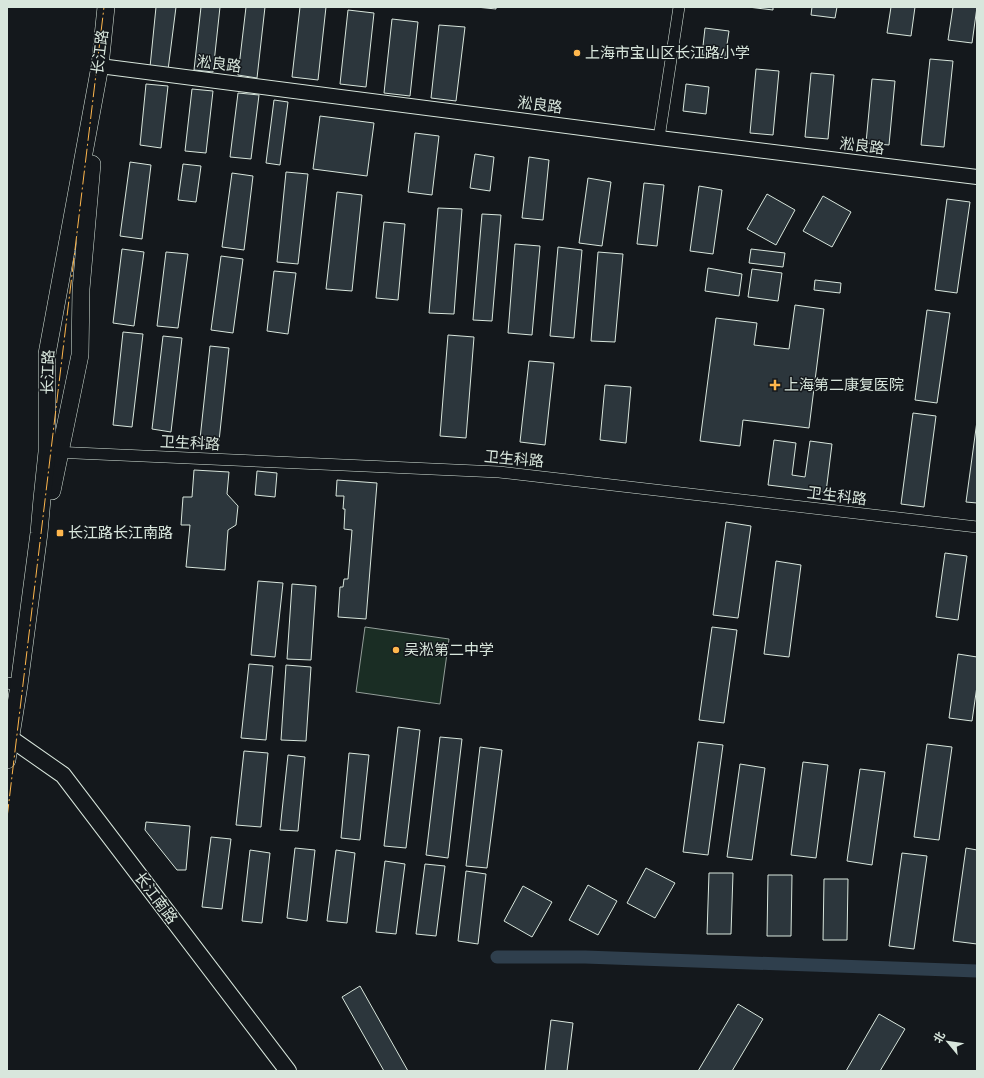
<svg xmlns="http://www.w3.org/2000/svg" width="984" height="1078" font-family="'Alegreya Sans','Noto Sans SC',sans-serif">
	<rect width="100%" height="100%" fill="#14181c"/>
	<polygon fill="#1a2d24" stroke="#939e99" points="365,627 449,639 440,704 356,692"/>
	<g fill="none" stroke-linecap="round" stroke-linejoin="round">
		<polyline stroke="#2f3f4d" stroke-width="13" points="497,957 585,957 977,971"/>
	</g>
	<g fill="#2c363c" stroke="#d8e6dc">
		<polygon points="156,7 176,7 168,70 150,67"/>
		<polygon points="201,7 220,7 213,72 194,70"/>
		<polygon points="246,7 265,7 257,78 238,75"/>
		<polygon points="300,7 326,7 318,80 292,77"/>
		<polygon points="476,7 496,7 496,9"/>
		<polygon points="748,7 773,7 773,10"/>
		<polygon points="812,7 837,7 835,18 811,15"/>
		<polygon points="891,7 915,7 911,36 887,33"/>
		<polygon points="953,7 977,7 972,43 948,40"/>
		<polygon points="348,10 374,13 366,87 340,84"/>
		<polygon points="392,19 418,22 410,96 384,93"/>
		<polygon points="439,25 465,27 456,101 431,98"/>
		<polygon points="705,28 729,31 725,58 702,55"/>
		<polygon points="930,59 953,61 944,147 921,145"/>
		<polygon points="756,69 779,71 773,135 750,133"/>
		<polygon points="811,73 834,75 828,139 805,137"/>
		<polygon points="872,79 895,81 889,145 866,143"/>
		<polygon points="146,84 168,86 161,148 140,145"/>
		<polygon points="686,84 709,87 706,114 683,111"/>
		<polygon points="192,89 213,91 206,153 185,151"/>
		<polygon points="238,93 259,95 251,159 230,157"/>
		<polygon points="274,100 288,102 280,165 266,163"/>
		<polygon points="320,116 374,123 367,176 313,169"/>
		<polygon points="415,133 439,136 432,195 408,192"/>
		<polygon points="475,154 494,157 490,191 470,188"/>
		<polygon points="529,157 549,160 543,220 522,218"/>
		<polygon points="130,162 151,165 142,239 120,236"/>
		<polygon points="183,164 201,166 196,202 178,200"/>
		<polygon points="286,172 308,174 298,264 277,262"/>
		<polygon points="232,173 253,176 244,250 222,247"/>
		<polygon points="588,178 611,182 602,246 579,243"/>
		<polygon points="644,183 664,185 657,246 637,244"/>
		<polygon points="699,186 722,190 713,254 690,251"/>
		<polygon points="337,192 362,195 352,291 326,289"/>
		<polygon points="767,194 795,210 776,245 747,229"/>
		<polygon points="823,196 851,212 832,247 803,231"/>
		<polygon points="947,199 970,202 957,293 935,290"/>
		<polygon points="438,208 462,209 454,314 429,313"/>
		<polygon points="482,214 501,215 492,321 473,320"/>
		<polygon points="384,222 405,224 398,300 376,298"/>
		<polygon points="515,244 540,246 532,335 508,333"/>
		<polygon points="558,247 582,250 574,338 550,336"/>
		<polygon points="122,249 144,252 134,326 113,323"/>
		<polygon points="751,249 785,253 783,267 749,263"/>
		<polygon points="166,252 188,254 178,328 157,326"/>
		<polygon points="598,252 623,254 615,342 591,341"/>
		<polygon points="221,256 243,259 233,333 211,330"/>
		<polygon points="708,268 742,274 739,296 705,291"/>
		<polygon points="752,269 782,273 778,301 748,297"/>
		<polygon points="274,271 296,273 288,334 267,331"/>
		<polygon points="815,280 841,283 840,293 814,290"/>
		<polygon points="795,305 824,309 809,428 743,420 740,446 700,441 716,318 757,323 754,345 789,349"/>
		<polygon points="927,310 950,313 937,403 915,400"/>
		<polygon points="123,332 143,334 132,427 113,425"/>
		<polygon points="448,335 474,337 466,438 440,436"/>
		<polygon points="163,336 182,338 171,432 152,429"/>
		<polygon points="210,346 229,348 219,441 200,439"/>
		<polygon points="529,361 554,363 545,445 520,442"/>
		<polygon points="605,385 631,387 626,443 600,440"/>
		<polygon points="913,413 936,416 924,507 901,504"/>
		<polygon points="977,421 977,503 966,502"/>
		<polygon points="774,440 796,443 792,475 805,477 810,441 832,444 826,492 768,485"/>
		<polygon points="194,470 229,472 227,494 238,506 236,525 228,530 225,570 186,567 190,525 181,525 183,497 192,497"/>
		<polygon points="257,471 277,473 275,497 255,495"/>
		<polygon points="337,480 377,483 366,619 338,617 340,587 343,587 344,579 348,579 352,530 344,529 345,509 343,509 344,496 336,496"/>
		<polygon points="726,522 751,526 738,618 713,615"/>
		<polygon points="945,553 967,556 958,620 936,617"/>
		<polygon points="776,561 801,565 789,657 764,654"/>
		<polygon points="258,581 283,583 275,657 251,655"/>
		<polygon points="292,584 316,586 311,660 287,659"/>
		<polygon points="712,627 737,630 724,723 699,720"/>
		<polygon points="958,654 977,657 977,686 972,721 949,718"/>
		<polygon points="249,664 273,666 266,740 241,738"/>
		<polygon points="286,665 311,667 306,741 281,740"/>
		<polygon points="398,727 420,730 406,848 384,846"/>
		<polygon points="440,737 462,739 448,858 426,855"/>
		<polygon points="698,742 723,745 708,855 683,852"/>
		<polygon points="927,744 952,747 939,840 914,837"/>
		<polygon points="480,747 502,750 487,868 466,866"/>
		<polygon points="244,751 268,753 261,827 236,825"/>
		<polygon points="349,753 369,755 360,840 341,838"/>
		<polygon points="288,755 305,757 298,831 280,830"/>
		<polygon points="803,762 828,765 816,858 791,855"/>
		<polygon points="740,764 765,768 752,860 727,857"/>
		<polygon points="860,769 885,772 872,865 847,861"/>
		<polygon points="146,822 190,826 186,870 177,870 145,830"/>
		<polygon points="211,837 231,839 222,909 202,907"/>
		<polygon points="295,848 315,850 307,921 287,918"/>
		<polygon points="966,848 977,850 977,944 953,941"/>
		<polygon points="250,850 270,853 262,923 242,921"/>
		<polygon points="336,850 355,853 347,923 327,921"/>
		<polygon points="902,853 927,856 914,949 889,946"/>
		<polygon points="385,861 405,864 396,934 376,932"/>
		<polygon points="425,864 445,866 436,936 416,934"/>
		<polygon points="646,868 675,883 655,918 627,903"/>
		<polygon points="466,871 486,874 478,944 458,941"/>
		<polygon points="709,873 733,873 731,934 707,934"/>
		<polygon points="768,875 792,875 791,936 767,936"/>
		<polygon points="824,879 848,879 847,940 823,940"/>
		<polygon points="588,885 617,901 598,935 569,920"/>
		<polygon points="523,886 552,902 532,937 504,921"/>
		<polygon points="360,986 408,1071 384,1071 342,997"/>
		<polygon points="738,1004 763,1019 732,1071 698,1071"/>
		<polygon points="879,1014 905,1029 880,1071 846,1071"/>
		<polygon points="551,1020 573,1023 567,1071 545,1071"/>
	</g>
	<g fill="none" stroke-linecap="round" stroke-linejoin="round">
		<defs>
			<g id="minor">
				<polyline points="659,138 679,7"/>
				<polyline points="53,452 499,472 977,527"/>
				<polyline points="7,683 19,685"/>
			</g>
			<polyline id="tertiary" points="100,66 659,138 977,177"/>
			<polyline id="secondary" points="10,738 63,775 288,1071"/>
			<g id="primary">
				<polyline points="52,491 80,355 81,289 92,164"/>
				<polyline points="7,760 19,685 39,533 42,499 47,452 47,354 100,66 106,7"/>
			</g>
		</defs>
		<use href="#minor" stroke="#d8e6dc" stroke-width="12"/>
		<use href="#tertiary" stroke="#d8e6dc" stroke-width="16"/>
		<use href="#secondary" stroke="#d8e6dc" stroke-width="18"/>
		<use href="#primary" stroke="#d8e6dc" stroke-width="18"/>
		<use href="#minor" stroke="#14181c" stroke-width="11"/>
		<use href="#tertiary" stroke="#14181c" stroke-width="14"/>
		<use href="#secondary" stroke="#14181c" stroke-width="16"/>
		<use href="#primary" stroke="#14181c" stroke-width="17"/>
		<polyline stroke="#ffb74d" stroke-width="1" stroke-dasharray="14 3 2 3" stroke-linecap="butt" points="7,818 104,7"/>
	</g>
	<g fill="#ffb74d" stroke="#14181c" stroke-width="1.5">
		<circle cx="577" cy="53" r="4"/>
		<path d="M773 379h4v4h4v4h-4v4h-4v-4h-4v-4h4z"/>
		<rect x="56" y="529" width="8" height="8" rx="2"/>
		<circle cx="396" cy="650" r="4"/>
	</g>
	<g text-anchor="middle" stroke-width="3" stroke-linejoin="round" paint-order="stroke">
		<g font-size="15" fill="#d8e6dc" stroke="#14181c">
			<text transform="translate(100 52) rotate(-83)" y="5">长江路</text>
			<text transform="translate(219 64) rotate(7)" y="5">淞良路</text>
			<text transform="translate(540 105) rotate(7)" y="5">淞良路</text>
			<text transform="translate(862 146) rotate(7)" y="5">淞良路</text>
			<text transform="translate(48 372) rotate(-88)" y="5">长江路</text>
			<text transform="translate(190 443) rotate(3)" y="5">卫生科路</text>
			<text transform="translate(514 459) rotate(5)" y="5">卫生科路</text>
			<text transform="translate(837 496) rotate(7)" y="5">卫生科路</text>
			<text transform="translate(156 898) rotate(53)" y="5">长江南路</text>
		</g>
		<g font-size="15" fill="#d8e6dc" stroke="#14181c" text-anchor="start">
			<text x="585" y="58">上海市宝山区长江路小学</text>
			<text x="784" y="390">上海第二康复医院</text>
			<text x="68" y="538">长江路长江南路</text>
			<text x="404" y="655">吴淞第二中学</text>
		</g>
	</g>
	<rect width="984" height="1078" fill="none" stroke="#d8e6dc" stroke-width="16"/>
	<g transform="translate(948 1042) rotate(299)" stroke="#14181c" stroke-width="3" paint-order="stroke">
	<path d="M0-3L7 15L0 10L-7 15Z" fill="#d8e6dc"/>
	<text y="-6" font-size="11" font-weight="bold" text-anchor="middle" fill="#d8e6dc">北</text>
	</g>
</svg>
